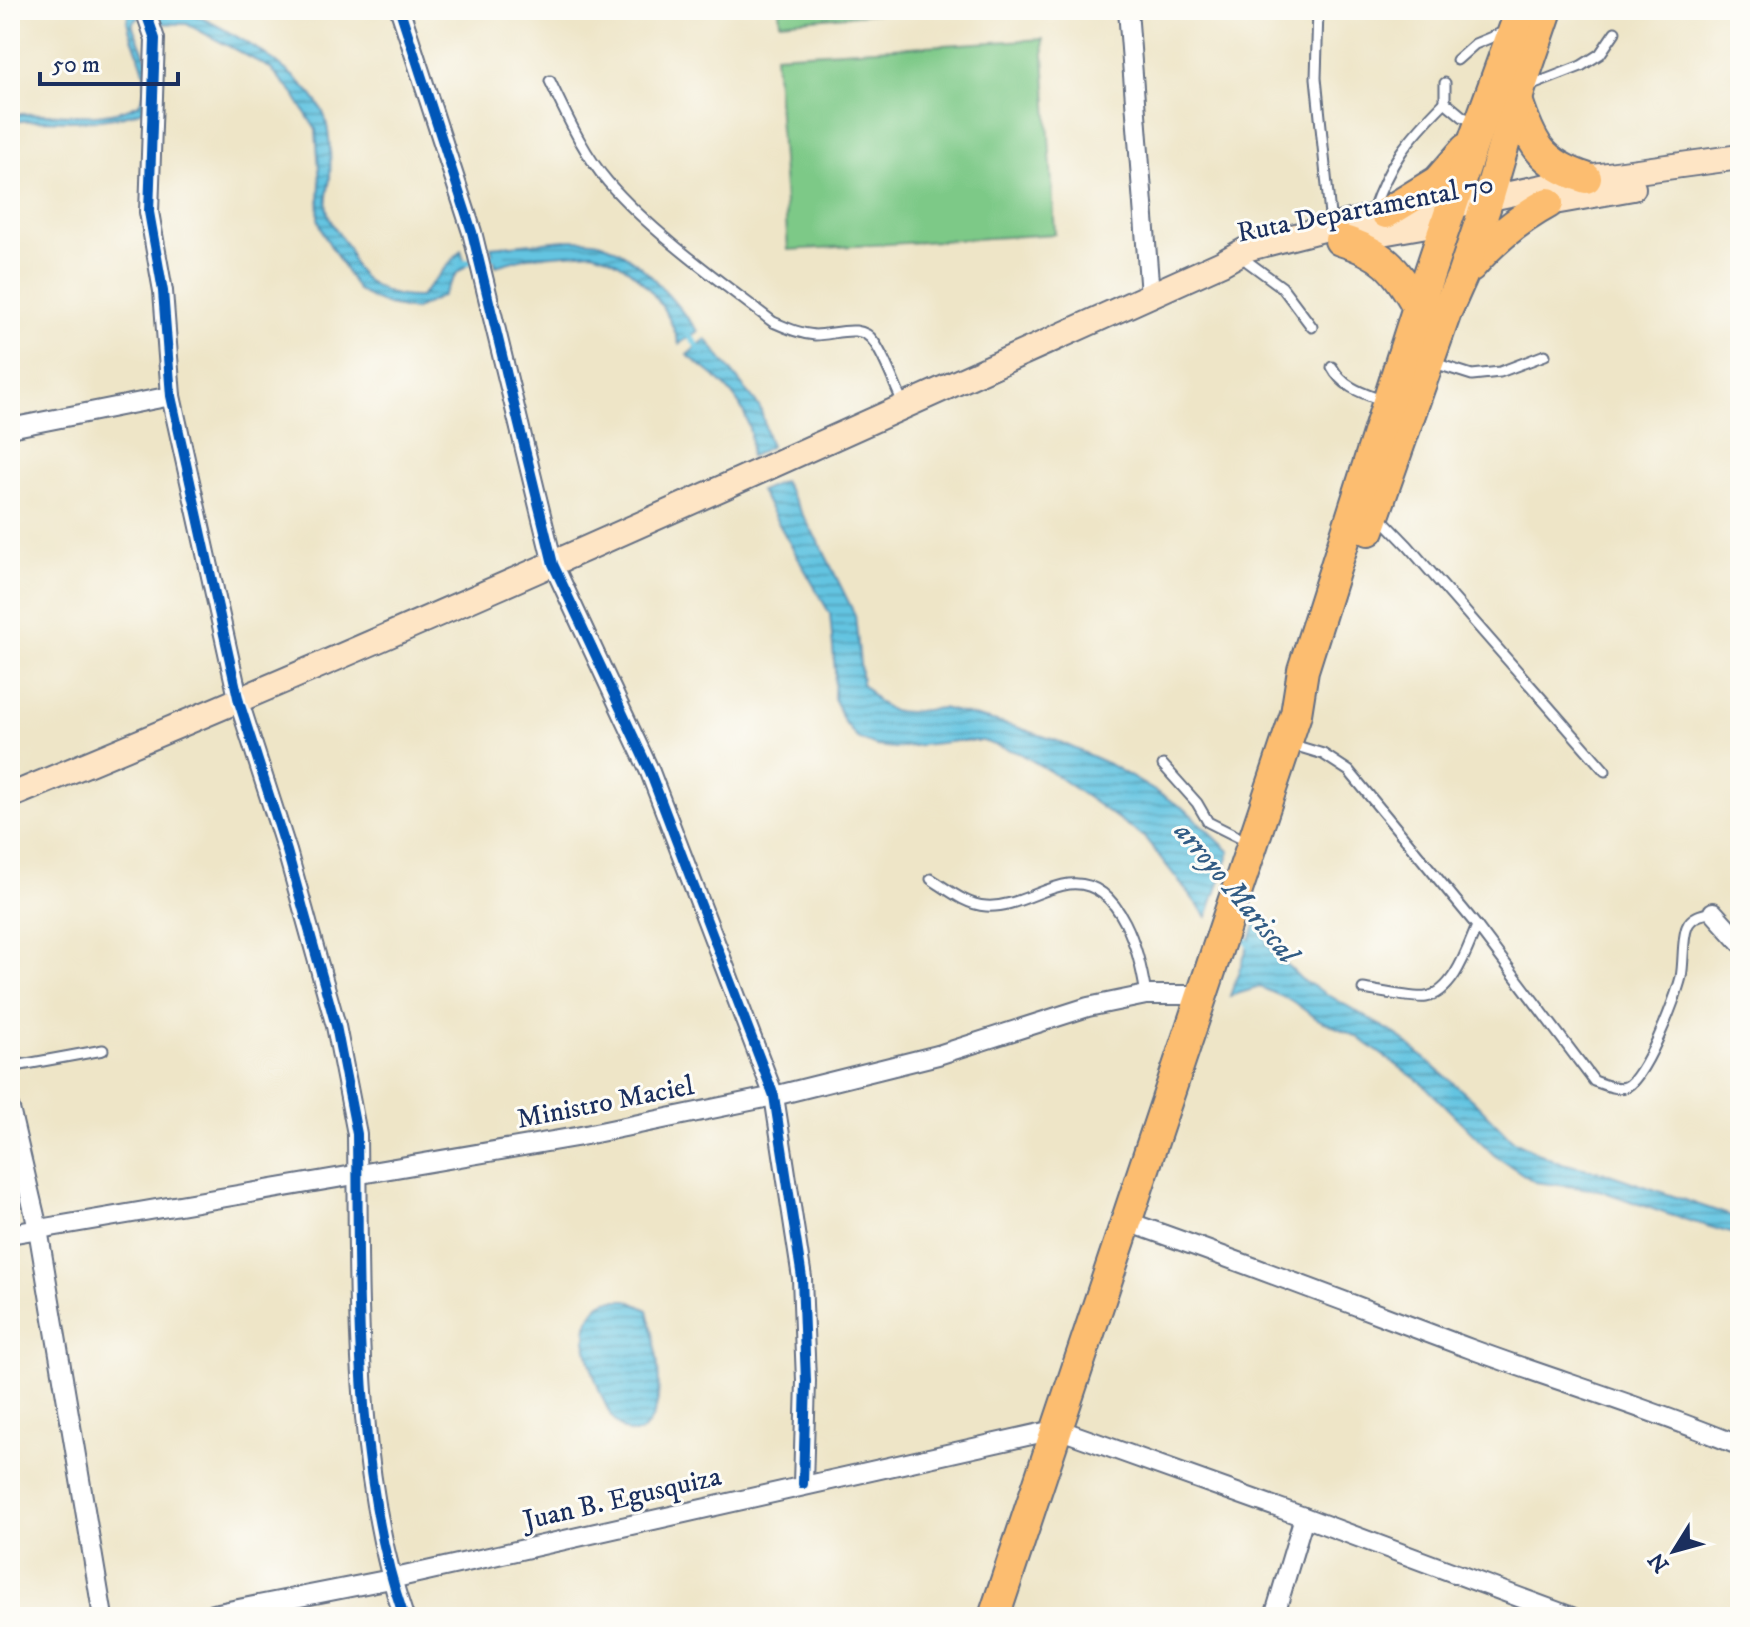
<svg xmlns="http://www.w3.org/2000/svg" width="1750" height="1627" font-family="'IM FELL DW Pica',serif">
	<defs>
		<pattern id="water-rules" width="6" height="5" patternUnits="userSpaceOnUse" patternTransform="scale(2)"><rect width="6" height="5" fill="#63c4e1"/><path d="M0 2.5h6" fill="none" stroke="#51a0ba"/></pattern>
	</defs>
	<rect width="100%" height="100%" fill="#fdfcf7"/>
	<filter id="ink" filterUnits="userSpaceOnUse"><feTurbulence type="fractalNoise" baseFrequency=".0125" numOctaves="2"/><feDisplacementMap in="SourceGraphic" scale="16" xChannelSelector="R" yChannelSelector="G"/><feConvolveMatrix kernelMatrix="1 2 1 2 8 2 1 2 1" color-interpolation-filters="sRGB"/></filter>
	<filter id="wash" filterUnits="userSpaceOnUse"><feTurbulence type="fractalNoise" baseFrequency=".006" numOctaves="4" result="noise"/><feDisplacementMap in="SourceGraphic" scale="32" xChannelSelector="R" yChannelSelector="G"/><feGaussianBlur stdDeviation="1.8" result="paint"/><feColorMatrix in="noise" values="0 0 0 0 0 0 0 0 0 0 0 0 0 0 0 0 0 1.4 0 .05"/><feComposite in="paint" operator="in"/></filter>
	<g filter="url(#wash)">
		<rect width="100%" height="100%" fill="#eee5c7"/>
		<g fill="#7dc987" stroke="#4c7c72" stroke-width="2">
			<polygon points="779,10 913,10 780,22"/>
			<polygon points="1043,39 1055,234 788,250 775,55"/>
		</g>
		<g fill="url(#water-rules)" stroke="#3f7aa0" stroke-width="2">
			<path d="M137 10 139 18 133 22V27L148 63 145 109C98 129 57 116 10 122V115C53 109 97 125 139 104 157 78 131 47 127 20L130 11Z"/>
			<path d="M150 10C161 10 175 8 186 12 225 25 311 77 325 117 330 135 331 160 330 178 329 188 325 199 327 209 329 223 340 234 347 246 351 253 352 261 356 268 370 290 396 298 420 297L461 250 466 266 457 273 442 296 414 310 388 305 369 297 357 289 324 235 318 218 320 183 316 130 293 93 270 68 187 24 154 23Z"/>
			<path d="M565 240C577 241 591 239 602 243 643 258 671 299 698 331L679 344C668 305 634 262 592 252L527 257 496 266 491 247Z"/>
			<path d="M706 339 760 408C765 421 765 433 771 446L750 457C757 407 723 382 687 355Z"/>
			<polygon points="783,481 823,550 855,615 862,683 877,701 892,711 909,712 942,708 1016,727 1060,742 1109,764 1185,809 1230,852 1207,917 1145,838 1051,772 1019,753 983,741 957,741 895,748 876,746 857,738 844,722 834,698 835,671 830,614 760,491"/>
			<polygon points="1257,920 1270,948 1301,979 1397,1035 1473,1100 1512,1140 1557,1162 1609,1174 1740,1219 1740,1236 1667,1214 1599,1190 1535,1182 1494,1155 1423,1084 1356,1036 1317,1019 1292,1001 1260,987 1230,996"/>
			<path d="M627 1300 648 1310C655 1339 670 1406 645 1428 639 1434 631 1435 623 1429 605 1416 585 1356 586 1334 586 1325 591 1312 598 1306 605 1299 618 1300 627 1300Z"/>
		</g>
		<g fill="none" stroke-linecap="round" stroke-linejoin="round">
			<g stroke="#63c4e1" stroke-width="6">
				<polyline points="458,264 502,255"/>
				<polyline points="685,330 703,353"/>
				<polyline points="1235,927 1254,950"/>
			</g>
		</g>
	</g>
	<g filter="url(#ink)">
		<g fill="none" stroke-linecap="round" stroke-linejoin="round">
			<defs>
				<g id="service">
					<polyline points="1318,10 1316,78 1331,225"/>
					<polyline points="1457,60 1475,44 1504,32"/>
					<path d="M550 81C567 116 583 153 608 182 651 232 721 282 773 322 787 328 800 334 815 335 835 335 861 322 874 342 887 361 894 385 904 405"/>
					<polyline points="1445,83 1445,102 1463,117 1476,122"/>
					<polyline points="1527,87 1581,66 1600,54 1615,32"/>
					<path d="M1372 213C1390 161 1407 140 1445 102"/>
					<polyline points="1248,262 1282,287 1312,327"/>
					<polyline points="1434,363 1472,375 1500,372 1545,355"/>
					<path d="M1332 367C1343 388 1363 393 1384 401"/>
					<polyline points="1380,517 1408,546 1605,771"/>
					<path d="M1290 744 1323 754 1349 771 1477 926 1594 1081C1603 1084 1615 1090 1625 1087 1644 1082 1676 998 1681 977 1684 963 1682 939 1687 927 1691 916 1703 914 1713 912"/>
					<polyline points="1163,765 1197,803 1208,822 1248,842"/>
					<path d="M931 879C947 889 966 905 986 906 1015 908 1041 888 1069 884 1122 878 1140 956 1146 995"/>
					<path d="M1363 989C1377 991 1414 999 1426 997 1454 992 1467 949 1477 926"/>
					<polyline points="10,1067 103,1050"/>
				</g>
				<g id="minor">
					<path d="M145 10 155 39 149 212 163 291 171 396 239 702 287 851 336 1026 357 1134C359 1289 353 1471 404 1617"/>
					<polyline points="400,10 472,232 553,564 650,772 774,1096 802,1278 806,1381 803,1484"/>
					<polyline points="1128,10 1150,295"/>
					<polyline points="10,428 171,396"/>
					<polyline points="1713,912 1740,942"/>
					<polyline points="10,1109 38,1229 103,1617"/>
					<path d="M1128 1222C1243 1262 1356 1306 1471 1349 1560 1382 1652 1409 1740 1446"/>
					<polyline points="10,1234 576,1137 774,1096 938,1055 1088,1007 1146,995 1202,995"/>
					<polyline points="198,1617 391,1579 1058,1429 1304,1517 1572,1617"/>
					<polyline points="1274,1617 1304,1517"/>
				</g>
				<g id="secondary">
					<polyline points="1543,204 1633,188"/>
					<polyline points="1342,240 1444,222"/>
					<path d="M10 796C418 628 820 444 1222 263L1249 248 1386 213 1452 206 1586 178 1740 157"/>
				</g>
				<g id="trunk">
					<path d="M1517 100C1531 143 1541 164 1586 178"/>
					<polyline points="1386,213 1438,181 1466,149"/>
					<path d="M1340 240C1382 252 1397 269 1418 307"/>
					<path d="M1471 266C1494 239 1517 220 1548 203"/>
					<polyline points="1369,530 1446,312 1462,276 1488,199 1520,89 1547,10"/>
					<polyline points="994,1617 1296,714 1303,670 1418,307 1476,134 1521,10"/>
				</g>
			</defs>
			<use href="#service" stroke="#656f83" stroke-width="13"/>
			<use href="#minor" stroke="#656f83" stroke-width="22"/>
			<use href="#secondary" stroke="#656f83" stroke-width="28"/>
			<use href="#trunk" stroke="#656f83" stroke-width="34"/>
			<use href="#service" stroke="#fff" stroke-width="9"/>
			<use href="#minor" stroke="#fff" stroke-width="18"/>
			<use href="#secondary" stroke="#fee5c5" stroke-width="24"/>
			<use href="#trunk" stroke="#fcbd6f" stroke-width="30"/>
			<defs>
				<g id="cycleway">
					<path d="M145 10 155 39 149 212 163 291 171 396 239 702 287 851 336 1026 357 1134C359 1289 353 1471 404 1617"/>
					<polyline points="400,10 472,232 553,564 650,772 774,1096 802,1278 806,1381 803,1484"/>
				</g>
			</defs>
			<use href="#cycleway" stroke="#fdfcf7" stroke-width="15"/>
			<use href="#cycleway" stroke="#0057b8" stroke-width="10"/>
		</g>
	</g>
	<g text-anchor="middle" stroke-width="6" stroke-linejoin="round" paint-order="stroke">
		<g font-size="28" fill="#1b2f5e" stroke="#fdfcf7">
			<text transform="translate(1365 207) rotate(-11)" y="10">Ruta Departamental 70</text>
			<text transform="translate(605 1101) rotate(-11)" y="10">Ministro Maciel</text>
			<text transform="translate(622 1497) rotate(-13)" y="10">Juan B. Egusquiza</text>
		</g>
		<g font-size="30" font-style="italic" fill="#315c85" stroke="#fdfcf7">
			<text transform="translate(1237 892) rotate(50)" y="10">arroyo Mariscal</text>
		</g>
	</g>
	<rect width="1750" height="1627" fill="none" stroke="#fdfcf7" stroke-width="40"/>
	<g transform="translate(1674 1551) rotate(233)" stroke="#fdfcf7" stroke-width="6" paint-order="stroke">
	<path d="M0-6L14 30L0 20L-14 30Z" fill="#1b2f5e"/>
	<text y="-12" font-size="22" font-weight="bold" text-anchor="middle" fill="#1b2f5e">N</text>
	</g>
	<path d="M40 72v12h138v-12" fill="none" stroke="#1b2f5e" stroke-width="4"/>
	<text x="52" y="72" font-size="24" fill="#1b2f5e" stroke="#fdfcf7" stroke-width="6" paint-order="stroke">50 m</text>
</svg>
